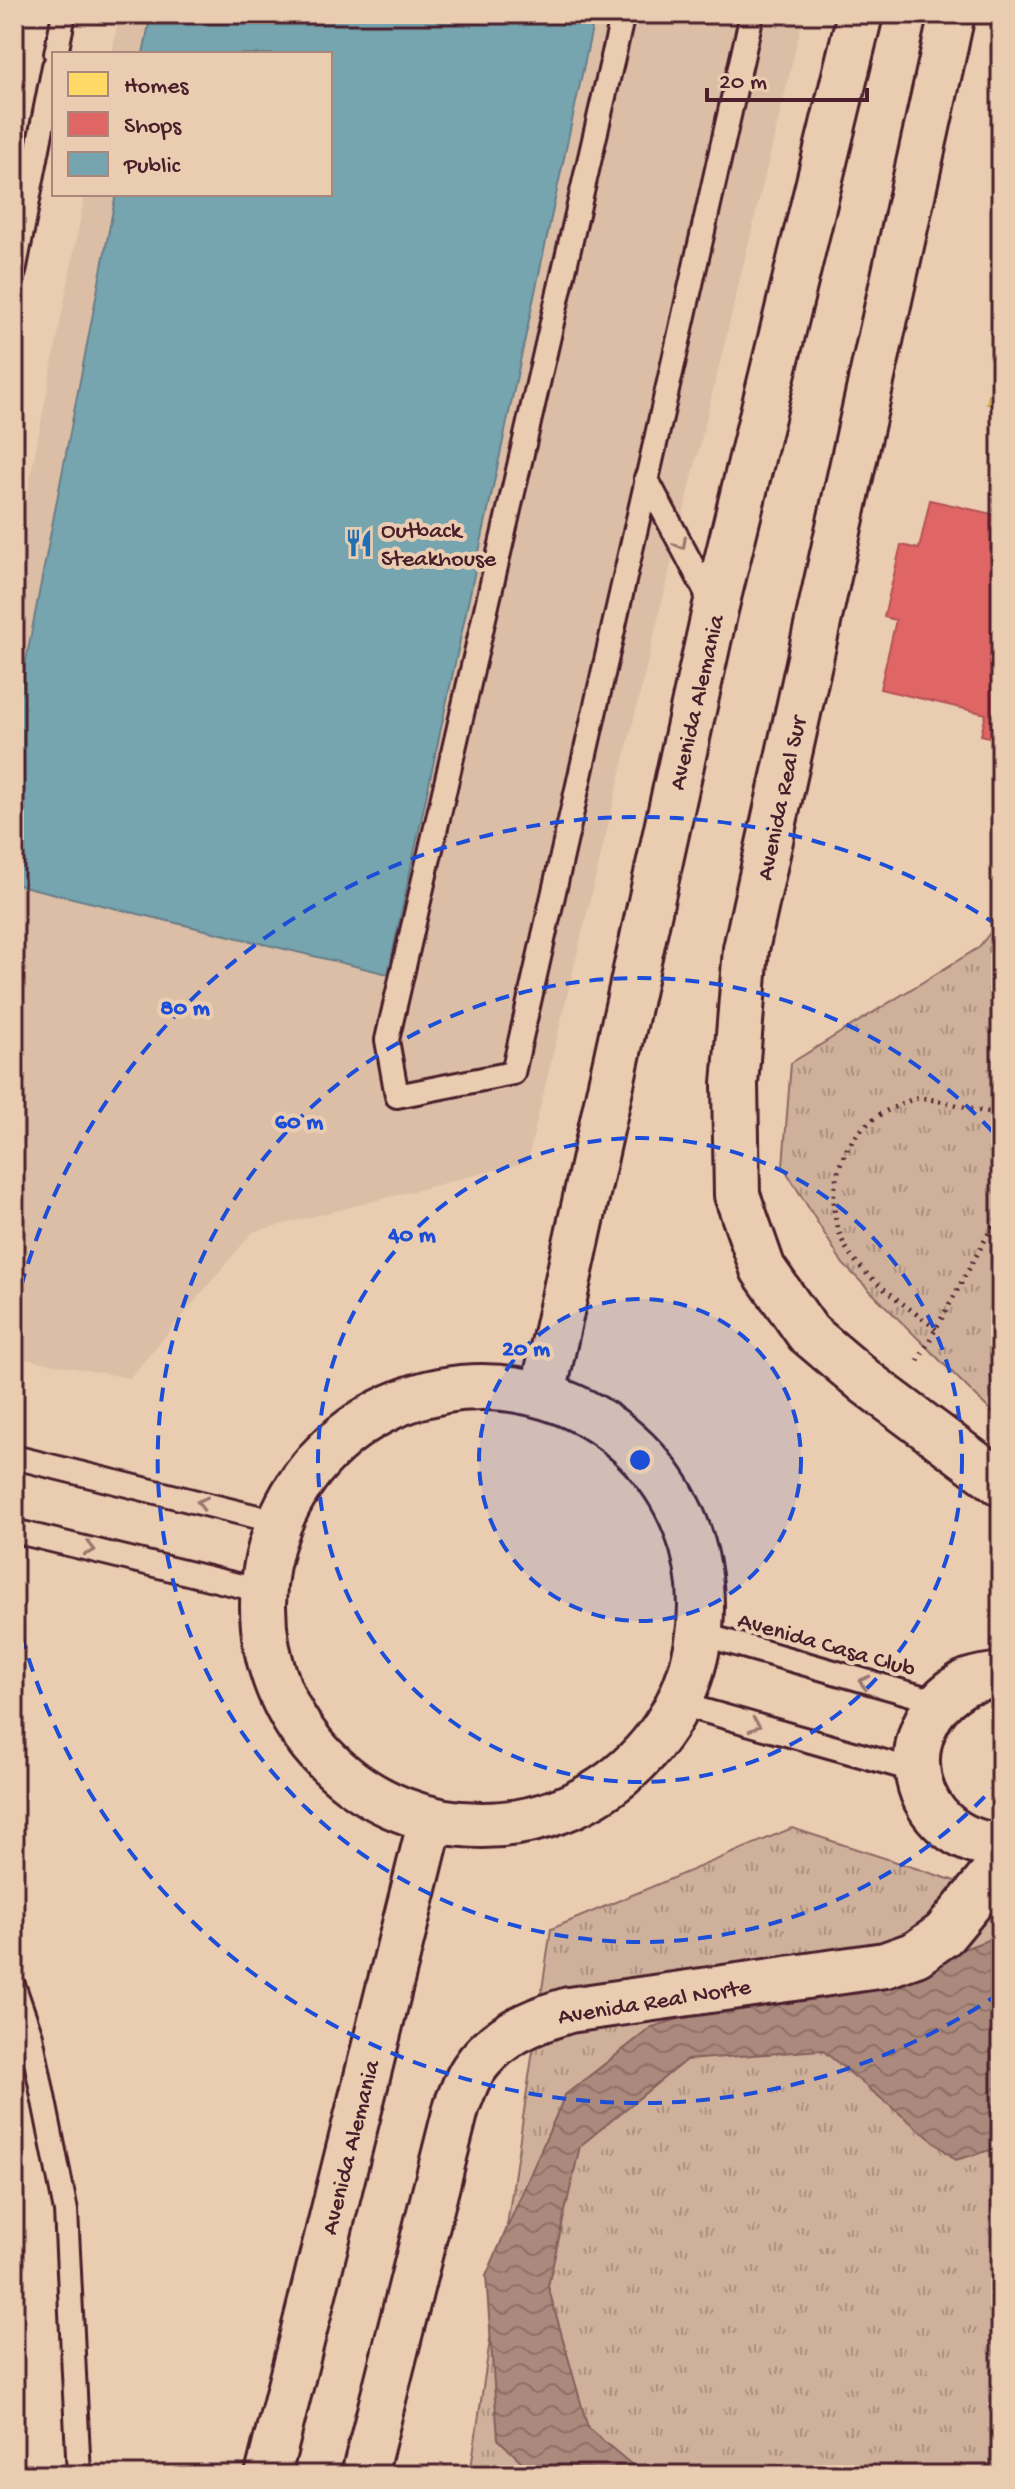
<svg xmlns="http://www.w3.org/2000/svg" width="1015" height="2489" font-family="'Gochi Hand',sans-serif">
	<defs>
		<pattern id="grass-tufts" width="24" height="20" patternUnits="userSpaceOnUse" patternTransform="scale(2)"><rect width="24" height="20" fill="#cfb19b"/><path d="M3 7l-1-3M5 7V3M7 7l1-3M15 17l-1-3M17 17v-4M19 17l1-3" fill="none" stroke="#aa8f7f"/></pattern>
		<pattern id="water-waves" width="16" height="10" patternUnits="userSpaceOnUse" patternTransform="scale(2)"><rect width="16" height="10" fill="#ab897c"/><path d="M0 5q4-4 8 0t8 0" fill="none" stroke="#8d6f66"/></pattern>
	</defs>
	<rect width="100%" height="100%" fill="#eacdb1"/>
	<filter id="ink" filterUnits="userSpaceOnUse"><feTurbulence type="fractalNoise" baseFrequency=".0125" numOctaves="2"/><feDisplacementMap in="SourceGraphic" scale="16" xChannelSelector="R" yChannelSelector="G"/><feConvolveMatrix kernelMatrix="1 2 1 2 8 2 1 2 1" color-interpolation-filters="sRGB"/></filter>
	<g filter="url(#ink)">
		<polygon fill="#dcbea6" points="119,14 804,14 527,1162 253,1232 130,1378 14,1357 14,562 85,194 330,194 330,54 112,54"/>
		<g fill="url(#grass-tufts)" stroke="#8c6863" stroke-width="2">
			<polygon points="1001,919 1001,1421 843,1264 783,1166 791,1063 978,948"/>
			<polygon points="792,1828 1001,1896 1001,2475 470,2475 551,1929"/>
		</g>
		<polygon fill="url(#water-waves)" stroke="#845f5c" stroke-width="2" points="1001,1935 1001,2147 956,2160 822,2050 686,2060 580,2146 548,2286 588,2428 644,2475 535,2475 498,2439 486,2276 565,2095 652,2027 808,1980 908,1970"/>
		<polygon fill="#ffd966" stroke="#c9a154" stroke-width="2" points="1001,357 1001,408 987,403"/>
		<polygon fill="#e06666" stroke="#b35154" stroke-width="2" points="930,500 1001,516 1001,740 981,735 986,714 880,689 896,620 884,617 901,545 919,549"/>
		<polygon fill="#76a5af" stroke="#697d87" stroke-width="2" points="151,14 595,14 388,974 14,884 14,723 116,194 330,194 330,54 143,54"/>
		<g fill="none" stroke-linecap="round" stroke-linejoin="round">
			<defs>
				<g id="lane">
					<polyline points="623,14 387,1040 397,1096 513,1073 752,14"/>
					<polyline points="56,54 64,14"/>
					<polyline points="14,272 54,66"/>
					<polyline points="646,478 713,605"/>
					<polyline points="14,1457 278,1522"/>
					<polyline points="14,1531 262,1591"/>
					<polyline points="701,1634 939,1702"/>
					<polyline points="680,1704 917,1771"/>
					<polyline points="14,1987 31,2036 66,2211 79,2475"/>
				</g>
				<g id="street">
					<polyline points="952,14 746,949 735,1084 737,1195 763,1269 808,1333 867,1383 1001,1483"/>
					<path d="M1001 1675C990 1677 975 1678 965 1683 886 1728 909 1840 1001 1846"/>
					<path d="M364 2475 457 2105C462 2094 466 2080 473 2070 496 2036 531 2021 569 2010L885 1965 916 1954 944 1934 1001 1865"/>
				</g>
				<g id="secondary">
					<circle cx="482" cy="1606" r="219"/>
					<polyline points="543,1394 715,610 860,14"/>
					<polyline points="268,2475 431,1820"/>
				</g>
			</defs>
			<use href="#lane" stroke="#4a1f2b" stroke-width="28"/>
			<use href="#street" stroke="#4a1f2b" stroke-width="50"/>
			<use href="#secondary" stroke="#4a1f2b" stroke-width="50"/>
			<g stroke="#4a1f2b" stroke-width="5" stroke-dasharray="2 6" stroke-linecap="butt">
				<polyline points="1001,1097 991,1113 1001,1150"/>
				<path d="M936 1329C909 1307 867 1281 848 1251 817 1201 839 1129 895 1107 902 1104 911 1099 918 1098 933 1098 974 1110 991 1113"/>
				<polyline points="918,1361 1001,1211"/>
			</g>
			<use href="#lane" stroke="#eacdb1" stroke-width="22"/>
			<use href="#street" stroke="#eacdb1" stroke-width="44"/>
			<use href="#secondary" stroke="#eacdb1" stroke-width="44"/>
		</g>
		<defs><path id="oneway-chevron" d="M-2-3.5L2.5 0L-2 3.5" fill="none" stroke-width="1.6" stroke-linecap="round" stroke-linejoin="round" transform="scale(2)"/></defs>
		<g stroke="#9a766e">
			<use href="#oneway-chevron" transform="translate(681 544) rotate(62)"/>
			<use href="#oneway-chevron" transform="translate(202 1503) rotate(-166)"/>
			<use href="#oneway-chevron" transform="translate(90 1549) rotate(14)"/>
			<use href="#oneway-chevron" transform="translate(864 1682) rotate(-165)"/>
			<use href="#oneway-chevron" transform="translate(755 1725) rotate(16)"/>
		</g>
	</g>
	<circle cx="640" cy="1460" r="161" fill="#1d4ed8" fill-opacity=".12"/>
	<g fill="none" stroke="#1d4ed8" stroke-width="4" stroke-dasharray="14 10">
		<circle cx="640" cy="1460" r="161"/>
		<circle cx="640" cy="1460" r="322"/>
		<path d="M1001 1779A482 482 0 1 1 1001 1141"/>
		<path d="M1000 1993A643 643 0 0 1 15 1610M15 1310A643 643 0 0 1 1000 927"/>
	</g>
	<defs>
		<symbol id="restaurant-bare" viewBox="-9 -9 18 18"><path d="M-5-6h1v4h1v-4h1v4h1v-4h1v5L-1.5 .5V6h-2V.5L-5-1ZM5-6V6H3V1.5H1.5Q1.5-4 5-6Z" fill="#1f6fb2" stroke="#eacdb1" stroke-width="2.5" paint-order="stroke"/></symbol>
	</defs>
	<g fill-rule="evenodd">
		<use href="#restaurant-bare" x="339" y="523" width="40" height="40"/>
	</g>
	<g text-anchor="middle" stroke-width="8" stroke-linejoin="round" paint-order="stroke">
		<g font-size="24" fill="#4a1f2b" stroke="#eacdb1" text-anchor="start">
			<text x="381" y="537">Outback<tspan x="381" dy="28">Steakhouse</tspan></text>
		</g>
		<g font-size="24" fill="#4a1f2b" stroke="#eacdb1">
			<text transform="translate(695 702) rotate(-77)" y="8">Avenida Alemania</text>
			<text transform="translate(780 798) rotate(-78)" y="8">Avenida Real Sur</text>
			<text transform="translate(827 1643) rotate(16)" y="8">Avenida Casa Club</text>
			<text transform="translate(654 2000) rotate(-9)" y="8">Avenida Real Norte</text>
			<text transform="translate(349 2147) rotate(-76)" y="8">Avenida Alemania</text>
		</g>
	</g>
	<circle cx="640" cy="1460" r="12" fill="#1d4ed8" stroke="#eacdb1" stroke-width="4"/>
	<g font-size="24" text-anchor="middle" font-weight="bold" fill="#1d4ed8" stroke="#eacdb1" stroke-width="8" stroke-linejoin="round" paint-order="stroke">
		<text x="185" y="1014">80 m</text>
		<text x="299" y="1128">60 m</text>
		<text x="412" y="1241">40 m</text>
		<text x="526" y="1355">20 m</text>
	</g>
	<rect width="1015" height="2489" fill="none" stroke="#eacdb1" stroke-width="48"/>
	<rect x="24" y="24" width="967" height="2441" fill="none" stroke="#4a1f2b" stroke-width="3" filter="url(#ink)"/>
	<rect x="52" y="52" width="280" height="144" fill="#eacdb1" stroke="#aa877b" stroke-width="2"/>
	<rect x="68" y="72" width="40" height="24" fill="#ffd966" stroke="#aa877b" stroke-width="2"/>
	<text x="124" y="92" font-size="24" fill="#4a1f2b">Homes</text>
	<rect x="68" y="112" width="40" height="24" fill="#e06666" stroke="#aa877b" stroke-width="2"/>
	<text x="124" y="132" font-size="24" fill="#4a1f2b">Shops</text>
	<rect x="68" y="152" width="40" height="24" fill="#76a5af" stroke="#aa877b" stroke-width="2"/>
	<text x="124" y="172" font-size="24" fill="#4a1f2b">Public</text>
	<path d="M707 88v12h160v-12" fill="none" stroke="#4a1f2b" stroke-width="4"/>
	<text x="719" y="88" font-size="24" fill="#4a1f2b" stroke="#eacdb1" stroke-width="6" paint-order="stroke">20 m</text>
</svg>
